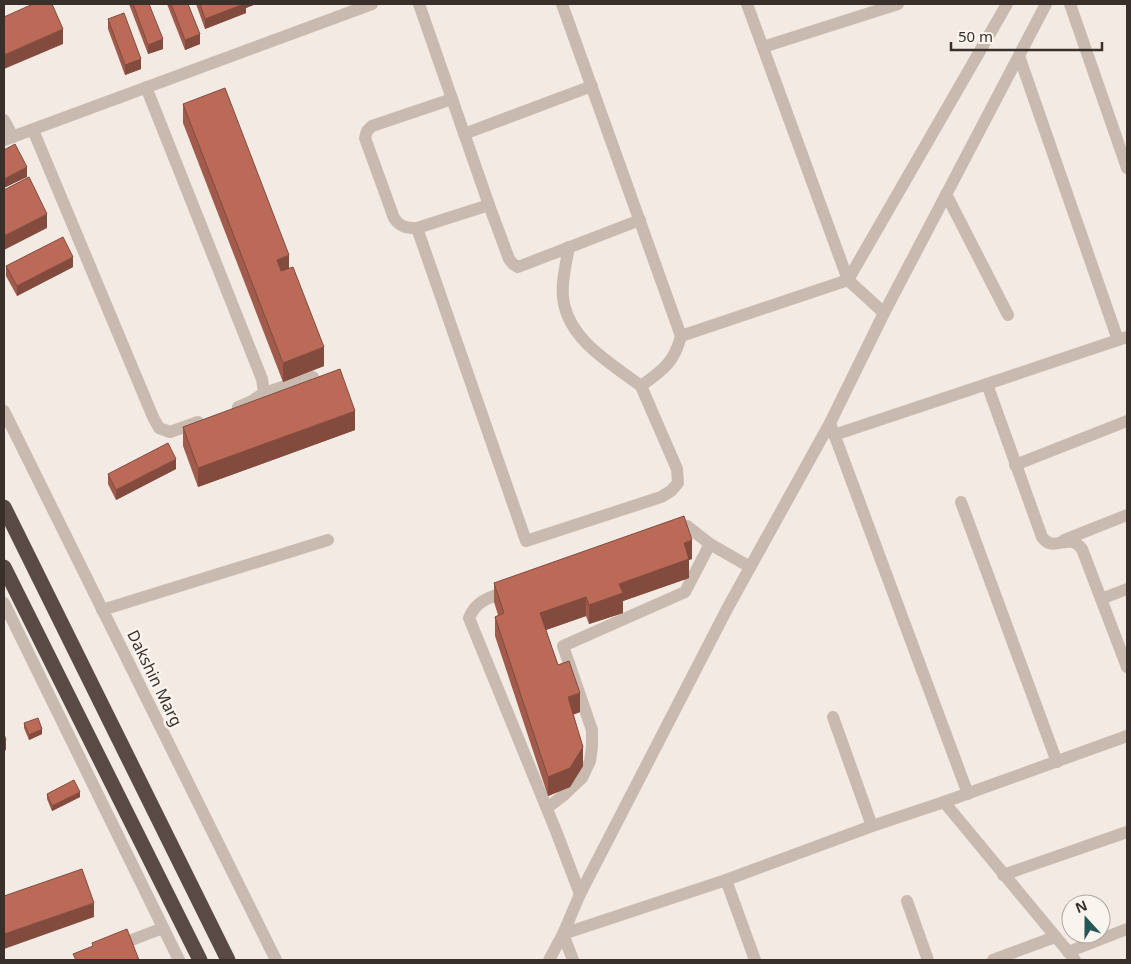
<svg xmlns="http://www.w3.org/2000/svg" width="1131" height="964" font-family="'Noto Sans',sans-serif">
	<rect width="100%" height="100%" fill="#f2eae3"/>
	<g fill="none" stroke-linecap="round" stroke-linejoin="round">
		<g stroke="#c9baaf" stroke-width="12">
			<path d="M419 4 489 205 417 228 526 541 661 497 671 491 678 483 677 469 641 386C663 370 674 363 681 336L848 280 1007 4"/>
			<polyline points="562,4 681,336"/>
			<polyline points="747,4 848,280 884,313"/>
			<polyline points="1070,4 1127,168"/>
			<polyline points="763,47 898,4"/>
			<polyline points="1019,56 1118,340"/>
			<polyline points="146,87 262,379 264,393 252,401 238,407"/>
			<polyline points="4,120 13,137"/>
			<polyline points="33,130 153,417 159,428 170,432 198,422"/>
			<polyline points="464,134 592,86"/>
			<polyline points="4,140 372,4"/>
			<polyline points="946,194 1008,315"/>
			<polyline points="489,205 509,259 513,264 518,267 640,220"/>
			<path d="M417 228C406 228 400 227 394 218L365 138 367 131 372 126 452 99"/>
			<path d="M569 247C566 264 560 287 564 304 572 342 612 364 641 386"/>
			<path d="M1127 337 987 384 1042 537C1054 554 1068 531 1082 549L1127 667"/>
			<polyline points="264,393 313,377"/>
			<polyline points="4,411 276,960"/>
			<polyline points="830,423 968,794"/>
			<polyline points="834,435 987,384"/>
			<polyline points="1015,465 1127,421"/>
			<polyline points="961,502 1057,762"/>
			<polyline points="1064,540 1127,515"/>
			<polyline points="710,544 750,567"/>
			<path d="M508 591C491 597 476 600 469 618L556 831 580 894"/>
			<polyline points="1101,599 1127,589"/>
			<polyline points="4,603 179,960"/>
			<polyline points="102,610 328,540"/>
			<polyline points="833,717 872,826"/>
			<polyline points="944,802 1127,736"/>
			<polyline points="547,808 564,795 582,778 590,761 592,747 592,730 563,646 685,592 710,544 687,526 673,531"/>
			<polyline points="1003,875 1127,832"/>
			<polyline points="726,880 872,826 944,802 1075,960"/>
			<polyline points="907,901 928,960"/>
			<polyline points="116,946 163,928"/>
			<polyline points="1068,952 1127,929"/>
			<polyline points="549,960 563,934 580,894 727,609 830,423 884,313 1046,4"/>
			<polyline points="573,960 563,934 726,880 755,960"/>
			<polyline points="993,960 1055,937"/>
		</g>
		<g stroke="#594a45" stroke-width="15">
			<polyline points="4,507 228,960"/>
			<polyline points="4,567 200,960"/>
		</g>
	</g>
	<g fill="#a15b4c">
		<polygon points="129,4 149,4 163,49 148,54"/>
		<polygon points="167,4 188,4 200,44 185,50"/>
		<polygon points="196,4 256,4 246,8 246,13 205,29"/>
		<polygon points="108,19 141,69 125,75 108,29"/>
		<polygon points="183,104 289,268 324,366 283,382 183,123"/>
		<polygon points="6,266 73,267 17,296 6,276"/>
		<polygon points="183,427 355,430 198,487 183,446"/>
		<polygon points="176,469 116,500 108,484 108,474"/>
		<polygon points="692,559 689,560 689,578 623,601 623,613 589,624 586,616 546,630 558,665 580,712 573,715 583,766 570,787 548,796 495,636 495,617 498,615 494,602 494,583"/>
		<polygon points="24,723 42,734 29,740 24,728"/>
		<polygon points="47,794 80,797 52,811 47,799"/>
	</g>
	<g fill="#834a3e">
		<polygon points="244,4 256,4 246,8 246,13 205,29 205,19"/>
		<polygon points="63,29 63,44 4,69 4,55"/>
		<polygon points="200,34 200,44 185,50 185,40"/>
		<polygon points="163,39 163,49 148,54 148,45"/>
		<polygon points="141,59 141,69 125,75 125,65"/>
		<polygon points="27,167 27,177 4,188 4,179"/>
		<polygon points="47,214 47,228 4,250 4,236"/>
		<polygon points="289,255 289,274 277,279 277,260"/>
		<polygon points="73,257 73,267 17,296 17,286"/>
		<polygon points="324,347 324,366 283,382 283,363"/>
		<polygon points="355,411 355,430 198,487 198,468"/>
		<polygon points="176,459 176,469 116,500 116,490"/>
		<polygon points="692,540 692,559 689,560 689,578 623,601 623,613 589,624 589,605 619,584 684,543"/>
		<polygon points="586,597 586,616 540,632 540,613"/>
		<polygon points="580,693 580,712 568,716 568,697"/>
		<polygon points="42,729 42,734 29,740 29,735"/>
		<polygon points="6,740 6,750 4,751 4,741"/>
		<polygon points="583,747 583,766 570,787 548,796 548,777"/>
		<polygon points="80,792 80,797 52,811 52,806"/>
		<polygon points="94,903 94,917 4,949 4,934"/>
	</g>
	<g fill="#bb6a58" stroke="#834a3e">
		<polygon points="33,4 52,4 63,29 4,55 4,17"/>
		<polygon points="133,4 149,4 163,39 148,45"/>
		<polygon points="171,4 188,4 200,34 185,40"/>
		<polygon points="200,4 244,4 205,19"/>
		<polygon points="124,13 141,59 125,65 108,19"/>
		<polygon points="225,88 289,255 277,260 281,271 293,267 324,347 283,363 183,104"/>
		<polygon points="15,144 27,167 4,179 4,150"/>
		<polygon points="29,177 47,214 4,236 4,190"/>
		<polygon points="63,237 73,257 17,286 6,266"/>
		<polygon points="340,369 355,411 198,468 183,427"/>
		<polygon points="168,443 176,459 116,490 108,474"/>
		<polygon points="684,516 692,540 684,543 689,559 619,584 623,593 589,605 586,597 540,613 558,665 569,661 580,693 568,697 583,747 570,768 548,777 495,617 504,613 494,583"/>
		<polygon points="38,718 42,729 29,735 24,723"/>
		<polygon points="4,734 6,740 4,741"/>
		<polygon points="74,780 80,792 52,806 47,794"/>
		<polygon points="82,869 94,903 4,934 4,896"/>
		<polygon points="127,929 139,960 76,960 73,954 93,946 92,943"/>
	</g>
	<g text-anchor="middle" stroke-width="5" stroke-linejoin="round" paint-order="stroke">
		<g font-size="16" fill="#39302c" stroke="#faf4ef">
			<text transform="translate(155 678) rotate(64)" y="6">Dakshin Marg</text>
		</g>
	</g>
	<rect width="1131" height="964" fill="none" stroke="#39302c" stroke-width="10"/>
	<g transform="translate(1086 919) rotate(339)"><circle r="24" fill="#faf4ef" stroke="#ada6a1"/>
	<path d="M0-4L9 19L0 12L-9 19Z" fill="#255757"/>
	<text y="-8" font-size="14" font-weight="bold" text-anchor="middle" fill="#39302c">N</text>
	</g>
	<path d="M951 42v8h151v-8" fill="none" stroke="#39302c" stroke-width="2.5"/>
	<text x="958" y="42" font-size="15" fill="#39302c" stroke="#faf4ef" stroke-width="4" paint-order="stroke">50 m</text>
</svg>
